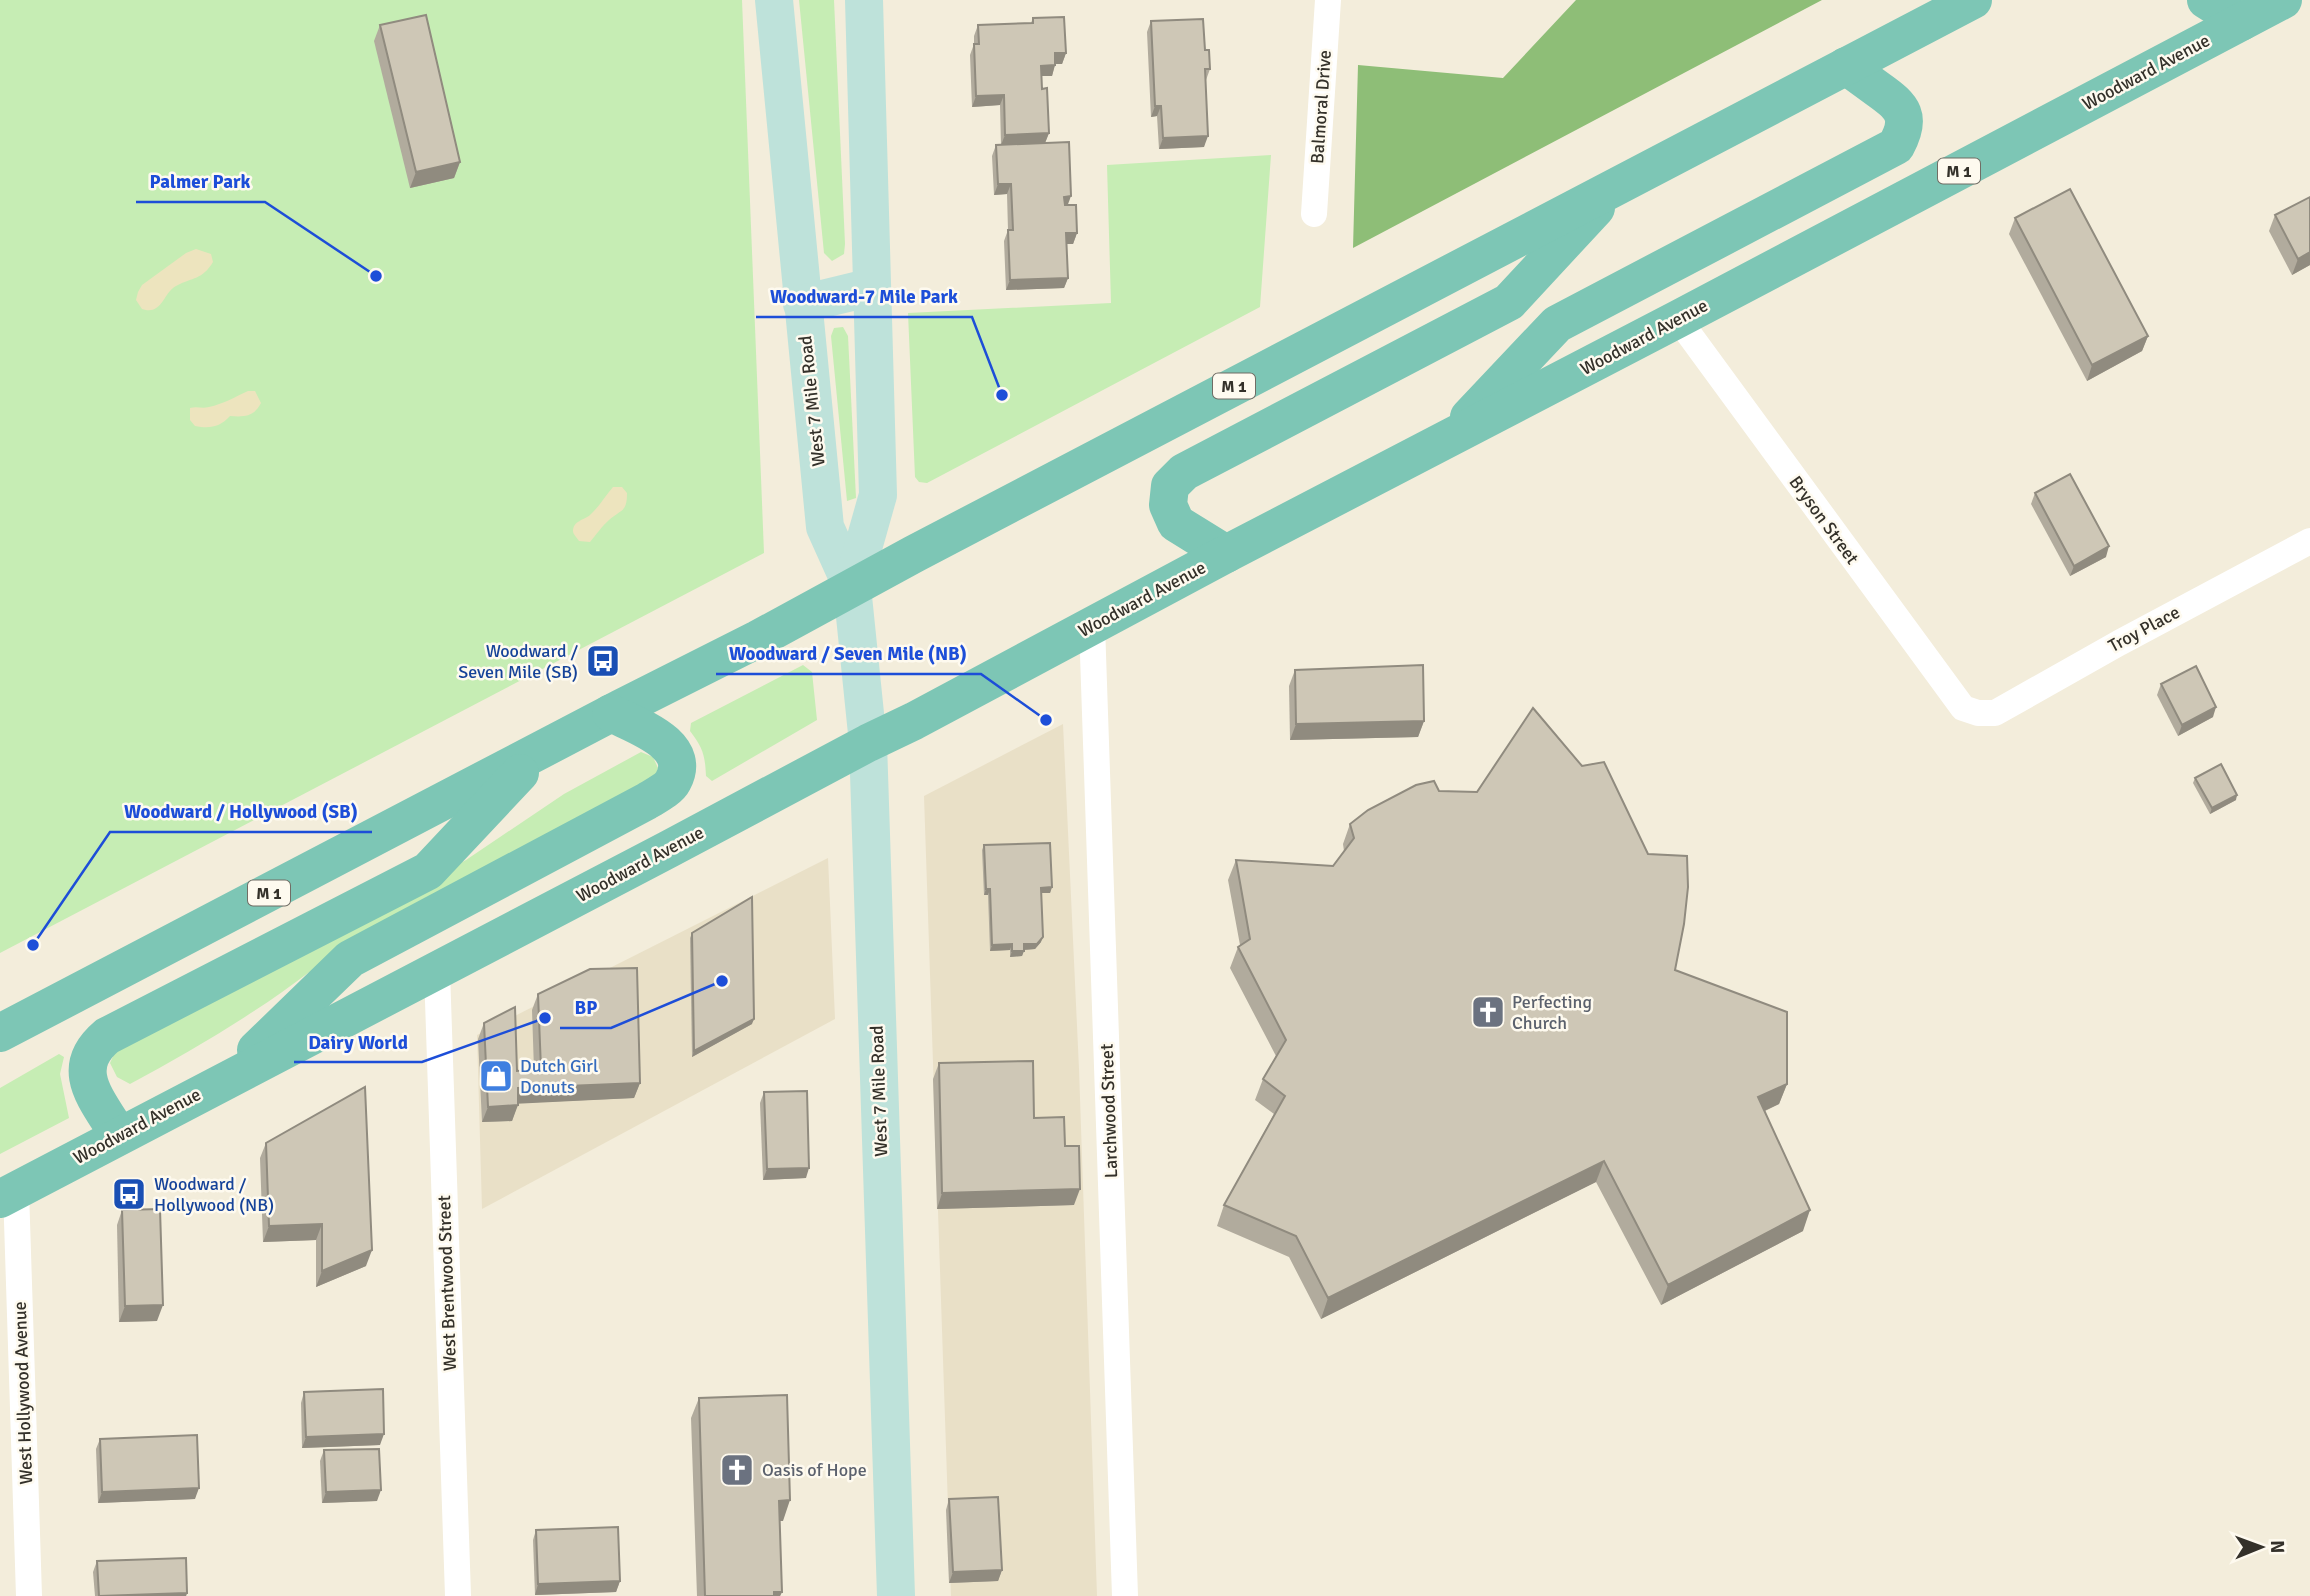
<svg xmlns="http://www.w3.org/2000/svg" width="2310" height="1596" font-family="Signika,sans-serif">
	<rect width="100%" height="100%" fill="#f3eddb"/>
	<g fill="#e9e0c7">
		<polygon points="1063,724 1079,1069 1097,1596 951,1596 924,796"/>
		<polygon points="828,858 835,1019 482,1209 477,1035"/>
	</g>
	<g fill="#c6edb4">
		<polygon points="0,0 742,0 764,553 0,953"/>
		<polygon points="799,0 834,0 845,244 844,254 832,261 824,253"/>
		<polygon points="1271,155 1260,307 927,483 919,482 915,477 908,313 1111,303 1107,165"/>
		<polygon points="843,327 848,336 856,498 847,501 831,336 834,328"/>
		<path d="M803 665 812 672 817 720 712 781 706 776C705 755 703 748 690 731L691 723Z"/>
		<path d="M641 752 653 757 658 768 656 782 308 973C253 1015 191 1051 130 1084L117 1077 110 1063 116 1050 466 860 564 794Z"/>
		<polygon points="59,1054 64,1057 60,1074 69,1118 0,1154 0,1088"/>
	</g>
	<polygon fill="#8ebe77" points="1576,0 1822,0 1353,248 1358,65 1503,78"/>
	<g fill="#ede4be">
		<path d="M196 249 211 254 213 262C202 280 193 277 176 286 163 293 162 316 142 309L136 300 138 292 142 285 186 253Z"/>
		<path d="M248 391H255L261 403C254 417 244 417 230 416 220 427 210 429 195 426L190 420V408C198 406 201 409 209 407 223 404 235 397 248 391Z"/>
		<path d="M613 487H622L627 493C627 512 622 509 609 520 602 526 596 535 590 542L579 541C577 538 573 534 573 531 573 521 584 520 590 515 599 507 605 496 613 487Z"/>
	</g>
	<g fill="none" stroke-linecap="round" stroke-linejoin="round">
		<g stroke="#fff" stroke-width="26">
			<polyline points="1314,214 1328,0"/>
			<polyline points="1678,319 1963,708 1978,713 1995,713 2119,643 2310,541"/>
			<polyline points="1092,625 1125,1596"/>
			<polyline points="437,971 458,1596"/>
			<polyline points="16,1190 29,1596"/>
		</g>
		<g stroke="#bee2da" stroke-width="38">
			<polyline points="774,0 825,527 852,587 868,743 896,1596"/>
			<polyline points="802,304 872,287"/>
			<polyline points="852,587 878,495 864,0"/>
		</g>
		<g stroke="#7dc6b5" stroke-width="38">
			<polyline points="2206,0 2241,22"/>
			<path d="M1469 417 1557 324 1896 146C1912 117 1903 107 1879 90 1868 82 1857 74 1846 66"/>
			<polyline points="1226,554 1176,523 1168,505 1170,486 1184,472 1509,302 1596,208"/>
			<polyline points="0,1033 621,708 758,639 914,554 1973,0"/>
			<path d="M256 1050 350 959 647 801C655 796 669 789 673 781 693 744 636 726 611 713"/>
			<path d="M119 1136C98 1100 67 1070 107 1036L428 871 520 773"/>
			<polyline points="0,1199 669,849 868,743 914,721 1226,554 1678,319 2283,0"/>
		</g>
	</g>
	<g fill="#b1ab9d">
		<polygon points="1033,18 1066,53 1062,64 1055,64 1052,76 1041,76 1042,89 1049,133 1045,143 1077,233 1073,244 1066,244 1068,278 1064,288 1006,290 1004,241 1008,230 1007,194 994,195 992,156 996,145 1001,145 1000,105 972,107 970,55 974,44 974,36 978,25 1031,23"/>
		<polygon points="1151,21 1205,50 1210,69 1206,80 1204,147 1159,149 1157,116 1151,117 1147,32"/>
		<polygon points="380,25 460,162 454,178 410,188 374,41"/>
		<polygon points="2275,215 2310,265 2292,275 2269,231"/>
		<polygon points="2015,218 2148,336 2142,351 2087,381 2009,234"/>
		<polygon points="2035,493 2106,557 2070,576 2031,504"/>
		<polygon points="1295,670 1424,721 1418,737 1290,740 1289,686"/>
		<polygon points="2161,684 2213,717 2178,736 2157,695"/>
		<polygon points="2195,778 2236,800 2210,814 2193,783"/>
		<polygon points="1439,791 1675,970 1787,1084 1779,1104 1765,1111 1803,1231 1661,1305 1596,1182 1321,1319 1289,1257 1217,1226 1224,1205 1274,1114 1255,1100 1263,1079 1276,1056 1230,968 1238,947 1240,945 1228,880 1236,860 1333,866 1344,851 1343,844 1350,824"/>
		<polygon points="984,845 1052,887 1050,893 1041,893 1041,942 1035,949 1024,950 1022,956 1010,957 1010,950 990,951 988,895 984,895 982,850"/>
		<polygon points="692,933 752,1024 692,1057 690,938"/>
		<polygon points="538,994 640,1083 634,1098 518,1103 512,1121 482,1122 478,1039 484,1023 517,1071 534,1070 532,1010"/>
		<polygon points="939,1063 1034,1118 1065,1146 1074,1205 937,1209 933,1079"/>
		<polygon points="764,1092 806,1178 763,1180 760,1103"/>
		<polygon points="266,1143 366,1266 316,1287 316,1240 263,1242 260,1158"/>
		<polygon points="122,1210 157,1321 119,1322 117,1225"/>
		<polygon points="304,1392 380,1445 302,1448 301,1403"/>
		<polygon points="699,1398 783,1521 780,1521 782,1592 780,1596 697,1596 691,1418"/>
		<polygon points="100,1439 195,1499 98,1503 96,1449"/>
		<polygon points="324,1450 377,1501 322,1503 320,1461"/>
		<polygon points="949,1499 1002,1570 998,1581 949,1583 946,1510"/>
		<polygon points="536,1530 620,1581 616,1592 535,1595 533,1540"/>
		<polygon points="97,1561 187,1593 186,1596 95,1596 93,1572"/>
	</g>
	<g fill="#908b7f">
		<polygon points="1055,53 1066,53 1062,64 1051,64"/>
		<polygon points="1055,65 1052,76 1037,76 1041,66"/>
		<polygon points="1004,95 1000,105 972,107 976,96"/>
		<polygon points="1155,106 1161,106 1157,116 1151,117"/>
		<polygon points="1049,133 1045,143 1001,145 1005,135"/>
		<polygon points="1208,136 1204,147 1159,149 1163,138"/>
		<polygon points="460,162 454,178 410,188 416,172"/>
		<polygon points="998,184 1011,184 1007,194 994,195"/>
		<polygon points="1071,196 1067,207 1060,207 1064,197"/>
		<polygon points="1066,233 1077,233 1073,244 1062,244"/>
		<polygon points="2310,252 2310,265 2292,275 2298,259"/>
		<polygon points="1068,278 1064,288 1006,290 1010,280"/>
		<polygon points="2148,336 2142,351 2087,381 2092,365"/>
		<polygon points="2109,546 2106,557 2070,576 2074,566"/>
		<polygon points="2216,707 2213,717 2178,736 2182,725"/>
		<polygon points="1424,721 1418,737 1290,740 1296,724"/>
		<polygon points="2237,795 2236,800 2210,814 2212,808"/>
		<polygon points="1052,887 1050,893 1039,893 1041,888"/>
		<polygon points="986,889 990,889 988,895 984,895"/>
		<polygon points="1043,937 1041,942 1035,949 1022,950 1024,944"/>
		<polygon points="1012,944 1010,950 990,951 992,945"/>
		<polygon points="1012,951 1024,951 1022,956 1010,957"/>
		<polygon points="754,1019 752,1024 692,1057 694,1051"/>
		<polygon points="640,1083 634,1098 512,1104 518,1088"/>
		<polygon points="1787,1084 1779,1104 1751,1117 1758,1097"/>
		<polygon points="518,1105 512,1121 482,1122 488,1107"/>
		<polygon points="1604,1161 1596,1182 1321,1319 1328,1298"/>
		<polygon points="809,1168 806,1178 763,1180 767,1169"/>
		<polygon points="1080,1189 1074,1205 937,1209 942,1193"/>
		<polygon points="1810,1210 1803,1231 1661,1305 1668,1285"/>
		<polygon points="322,1224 316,1240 263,1242 269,1226"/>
		<polygon points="372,1250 366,1266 316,1287 322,1271"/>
		<polygon points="163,1305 157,1321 119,1322 125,1306"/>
		<polygon points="384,1434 380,1445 302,1448 306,1437"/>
		<polygon points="199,1488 195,1499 98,1503 102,1492"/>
		<polygon points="381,1490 377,1501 322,1503 326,1492"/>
		<polygon points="790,1500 783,1521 772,1521 779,1501"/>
		<polygon points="1002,1570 998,1581 949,1583 953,1572"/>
		<polygon points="620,1581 616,1592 535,1595 538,1584"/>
		<polygon points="774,1592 782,1592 780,1596 772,1596"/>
		<polygon points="187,1593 186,1596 99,1596"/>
	</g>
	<g fill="#cec7b6" stroke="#908b7f" stroke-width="2">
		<polygon points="426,15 460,162 416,172 380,25"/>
		<polygon points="1064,17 1066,53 1055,53 1055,65 1041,66 1042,89 1047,88 1049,133 1005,135 1004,95 976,96 974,44 979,44 978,25 1033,23 1033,18"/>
		<polygon points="1203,19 1205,50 1209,50 1210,69 1205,69 1208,136 1163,138 1161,106 1155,106 1151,21"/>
		<polygon points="1069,142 1071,196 1064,197 1065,205 1076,205 1077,233 1066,233 1068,278 1010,280 1008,230 1013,230 1011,184 998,184 996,145"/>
		<polygon points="2070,189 2148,336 2092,365 2015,218"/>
		<polygon points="2310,197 2310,252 2298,259 2275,215"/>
		<polygon points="2070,474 2109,546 2074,566 2035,493"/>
		<polygon points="1423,665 1424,721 1296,724 1295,670"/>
		<polygon points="2196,666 2216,707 2182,725 2161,684"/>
		<polygon points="1533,708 1582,766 1604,762 1648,854 1687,856 1688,887 1684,924 1675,970 1787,1012 1787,1084 1758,1097 1810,1210 1668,1285 1604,1161 1328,1298 1296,1236 1224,1205 1285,1096 1263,1079 1286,1040 1238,947 1250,939 1236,860 1333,866 1354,838 1350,824 1368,810 1416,785 1434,781 1439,791 1477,792"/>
		<polygon points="2221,764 2237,795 2212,808 2195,778"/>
		<polygon points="1050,843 1052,887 1041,888 1043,937 1037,944 1024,944 1024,951 1012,951 1012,944 992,945 990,889 986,889 984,845"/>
		<polygon points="752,897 754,1019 694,1051 692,933"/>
		<polygon points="637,968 640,1083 518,1088 518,1105 488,1107 484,1023 515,1007 517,1071 541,1069 538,994 590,969"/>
		<polygon points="1033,1061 1034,1118 1064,1117 1065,1146 1079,1146 1080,1189 942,1193 939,1063"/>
		<polygon points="365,1087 372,1250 322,1271 322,1224 269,1226 266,1143"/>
		<polygon points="807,1091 809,1168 767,1169 764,1092"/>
		<polygon points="160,1209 163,1305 125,1306 122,1210"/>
		<polygon points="383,1389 384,1434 306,1437 304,1392"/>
		<polygon points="787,1395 790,1500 779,1501 782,1592 774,1592 774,1596 705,1596 699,1398"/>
		<polygon points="197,1435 199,1488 102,1492 100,1439"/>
		<polygon points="379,1449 381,1490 326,1492 324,1450"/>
		<polygon points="998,1497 1002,1570 953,1572 949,1499"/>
		<polygon points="618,1527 620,1581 538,1584 536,1530"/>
		<polygon points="186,1558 187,1593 99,1596 97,1561"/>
	</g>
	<defs>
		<symbol id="bus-square" viewBox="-11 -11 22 22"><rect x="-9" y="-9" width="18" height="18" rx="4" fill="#1a4fb4" stroke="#fefaef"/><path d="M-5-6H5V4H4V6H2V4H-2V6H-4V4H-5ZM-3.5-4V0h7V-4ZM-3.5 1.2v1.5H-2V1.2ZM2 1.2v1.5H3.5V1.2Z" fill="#fff"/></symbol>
		<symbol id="church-square" viewBox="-11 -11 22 22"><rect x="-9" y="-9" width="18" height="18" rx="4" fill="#6b7280" stroke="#fefaef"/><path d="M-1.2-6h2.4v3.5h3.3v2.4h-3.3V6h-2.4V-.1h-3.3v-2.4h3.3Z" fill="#fff"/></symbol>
		<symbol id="shop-square" viewBox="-11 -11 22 22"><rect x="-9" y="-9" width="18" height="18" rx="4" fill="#3f7fe0" stroke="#fefaef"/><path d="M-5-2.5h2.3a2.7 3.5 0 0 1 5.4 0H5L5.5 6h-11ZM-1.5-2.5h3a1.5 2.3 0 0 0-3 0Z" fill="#fff"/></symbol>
	</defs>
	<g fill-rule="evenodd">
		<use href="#bus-square" x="584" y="642" width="38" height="38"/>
		<use href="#church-square" x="1469" y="993" width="38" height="38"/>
		<use href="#shop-square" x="477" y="1057" width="38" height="38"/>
		<use href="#bus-square" x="110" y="1175" width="38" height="38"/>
		<use href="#church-square" x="718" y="1451" width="38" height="38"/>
	</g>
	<g text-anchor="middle" stroke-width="5" stroke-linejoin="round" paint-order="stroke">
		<g fill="#fefaef" stroke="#716d65" stroke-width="2">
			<rect x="1938" y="158.5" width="42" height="25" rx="5"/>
			<rect x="1213" y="373.5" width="42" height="25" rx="5"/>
			<rect x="248" y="880.5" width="42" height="25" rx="5"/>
		</g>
		<g font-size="16" font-weight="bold" fill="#34312a">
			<text x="1959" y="177">M 1</text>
			<text x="1234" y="392">M 1</text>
			<text x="269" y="899">M 1</text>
		</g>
		<g font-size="18" fill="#34312a" stroke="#fefaef">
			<text transform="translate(2146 72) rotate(-28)" y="6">Woodward Avenue</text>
			<text transform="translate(1321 107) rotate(-86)" y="6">Balmoral Drive</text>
			<text transform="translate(1644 337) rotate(-28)" y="6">Woodward Avenue</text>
			<text transform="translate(812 401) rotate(-96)" y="6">West 7 Mile Road</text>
			<text transform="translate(1824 520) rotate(54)" y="6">Bryson Street</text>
			<text transform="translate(1142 599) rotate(-28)" y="6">Woodward Avenue</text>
			<text transform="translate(2144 629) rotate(-28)" y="6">Troy Place</text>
			<text transform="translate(640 864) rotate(-28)" y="6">Woodward Avenue</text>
			<text transform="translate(879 1091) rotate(-92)" y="6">West 7 Mile Road</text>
			<text transform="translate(1109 1111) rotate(-92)" y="6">Larchwood Street</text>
			<text transform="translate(137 1126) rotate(-28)" y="6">Woodward Avenue</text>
			<text transform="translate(447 1283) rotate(-92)" y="6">West Brentwood Street</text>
			<text transform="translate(23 1393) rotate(-92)" y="6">West Hollywood Avenue</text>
		</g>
		<g font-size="18" fill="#164399" stroke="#fefaef" text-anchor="end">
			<text x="578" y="657">Woodward /<tspan x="578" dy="21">Seven Mile (SB)</tspan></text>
			<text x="154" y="1190" text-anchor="start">Woodward /<tspan x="154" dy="21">Hollywood (NB)</tspan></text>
		</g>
		<g font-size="18" fill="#5b616d" stroke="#fefaef" text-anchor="start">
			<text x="1512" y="1008">Perfecting<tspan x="1512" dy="21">Church</tspan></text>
			<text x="762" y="1476">Oasis of Hope</text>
		</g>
		<g font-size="18" fill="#366cbe" stroke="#fefaef" text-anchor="start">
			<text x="520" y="1072">Dutch Girl<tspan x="520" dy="21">Donuts</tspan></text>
		</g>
	</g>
	<path fill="none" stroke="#1d4ed8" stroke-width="2.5" d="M376 276L265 202H136M1002 395L972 317H756M1046 720L981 674H716M33 945L110 832H372M722 981L611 1028H560M545 1018L422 1062H294"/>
	<g fill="#1d4ed8" stroke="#fefaef" stroke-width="2.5">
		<circle cx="376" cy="276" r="7"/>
		<circle cx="1002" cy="395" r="7"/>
		<circle cx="1046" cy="720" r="7"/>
		<circle cx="33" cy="945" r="7"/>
		<circle cx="722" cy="981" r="7"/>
		<circle cx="545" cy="1018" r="7"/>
	</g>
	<g font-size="19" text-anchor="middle" font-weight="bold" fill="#1d4ed8" stroke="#fefaef" stroke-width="5" stroke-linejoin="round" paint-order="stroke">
		<text x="200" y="188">Palmer Park</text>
		<text x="864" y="303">Woodward-7 Mile Park</text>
		<text x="848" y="660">Woodward / Seven Mile (NB)</text>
		<text x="241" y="818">Woodward / Hollywood (SB)</text>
		<text x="586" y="1014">BP</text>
		<text x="358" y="1049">Dairy World</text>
	</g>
	<g transform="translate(2261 1547) rotate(89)" stroke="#fefaef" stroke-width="5" paint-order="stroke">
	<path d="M0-5L12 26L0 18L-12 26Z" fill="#34312a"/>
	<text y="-10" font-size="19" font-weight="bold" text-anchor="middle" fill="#34312a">N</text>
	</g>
</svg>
